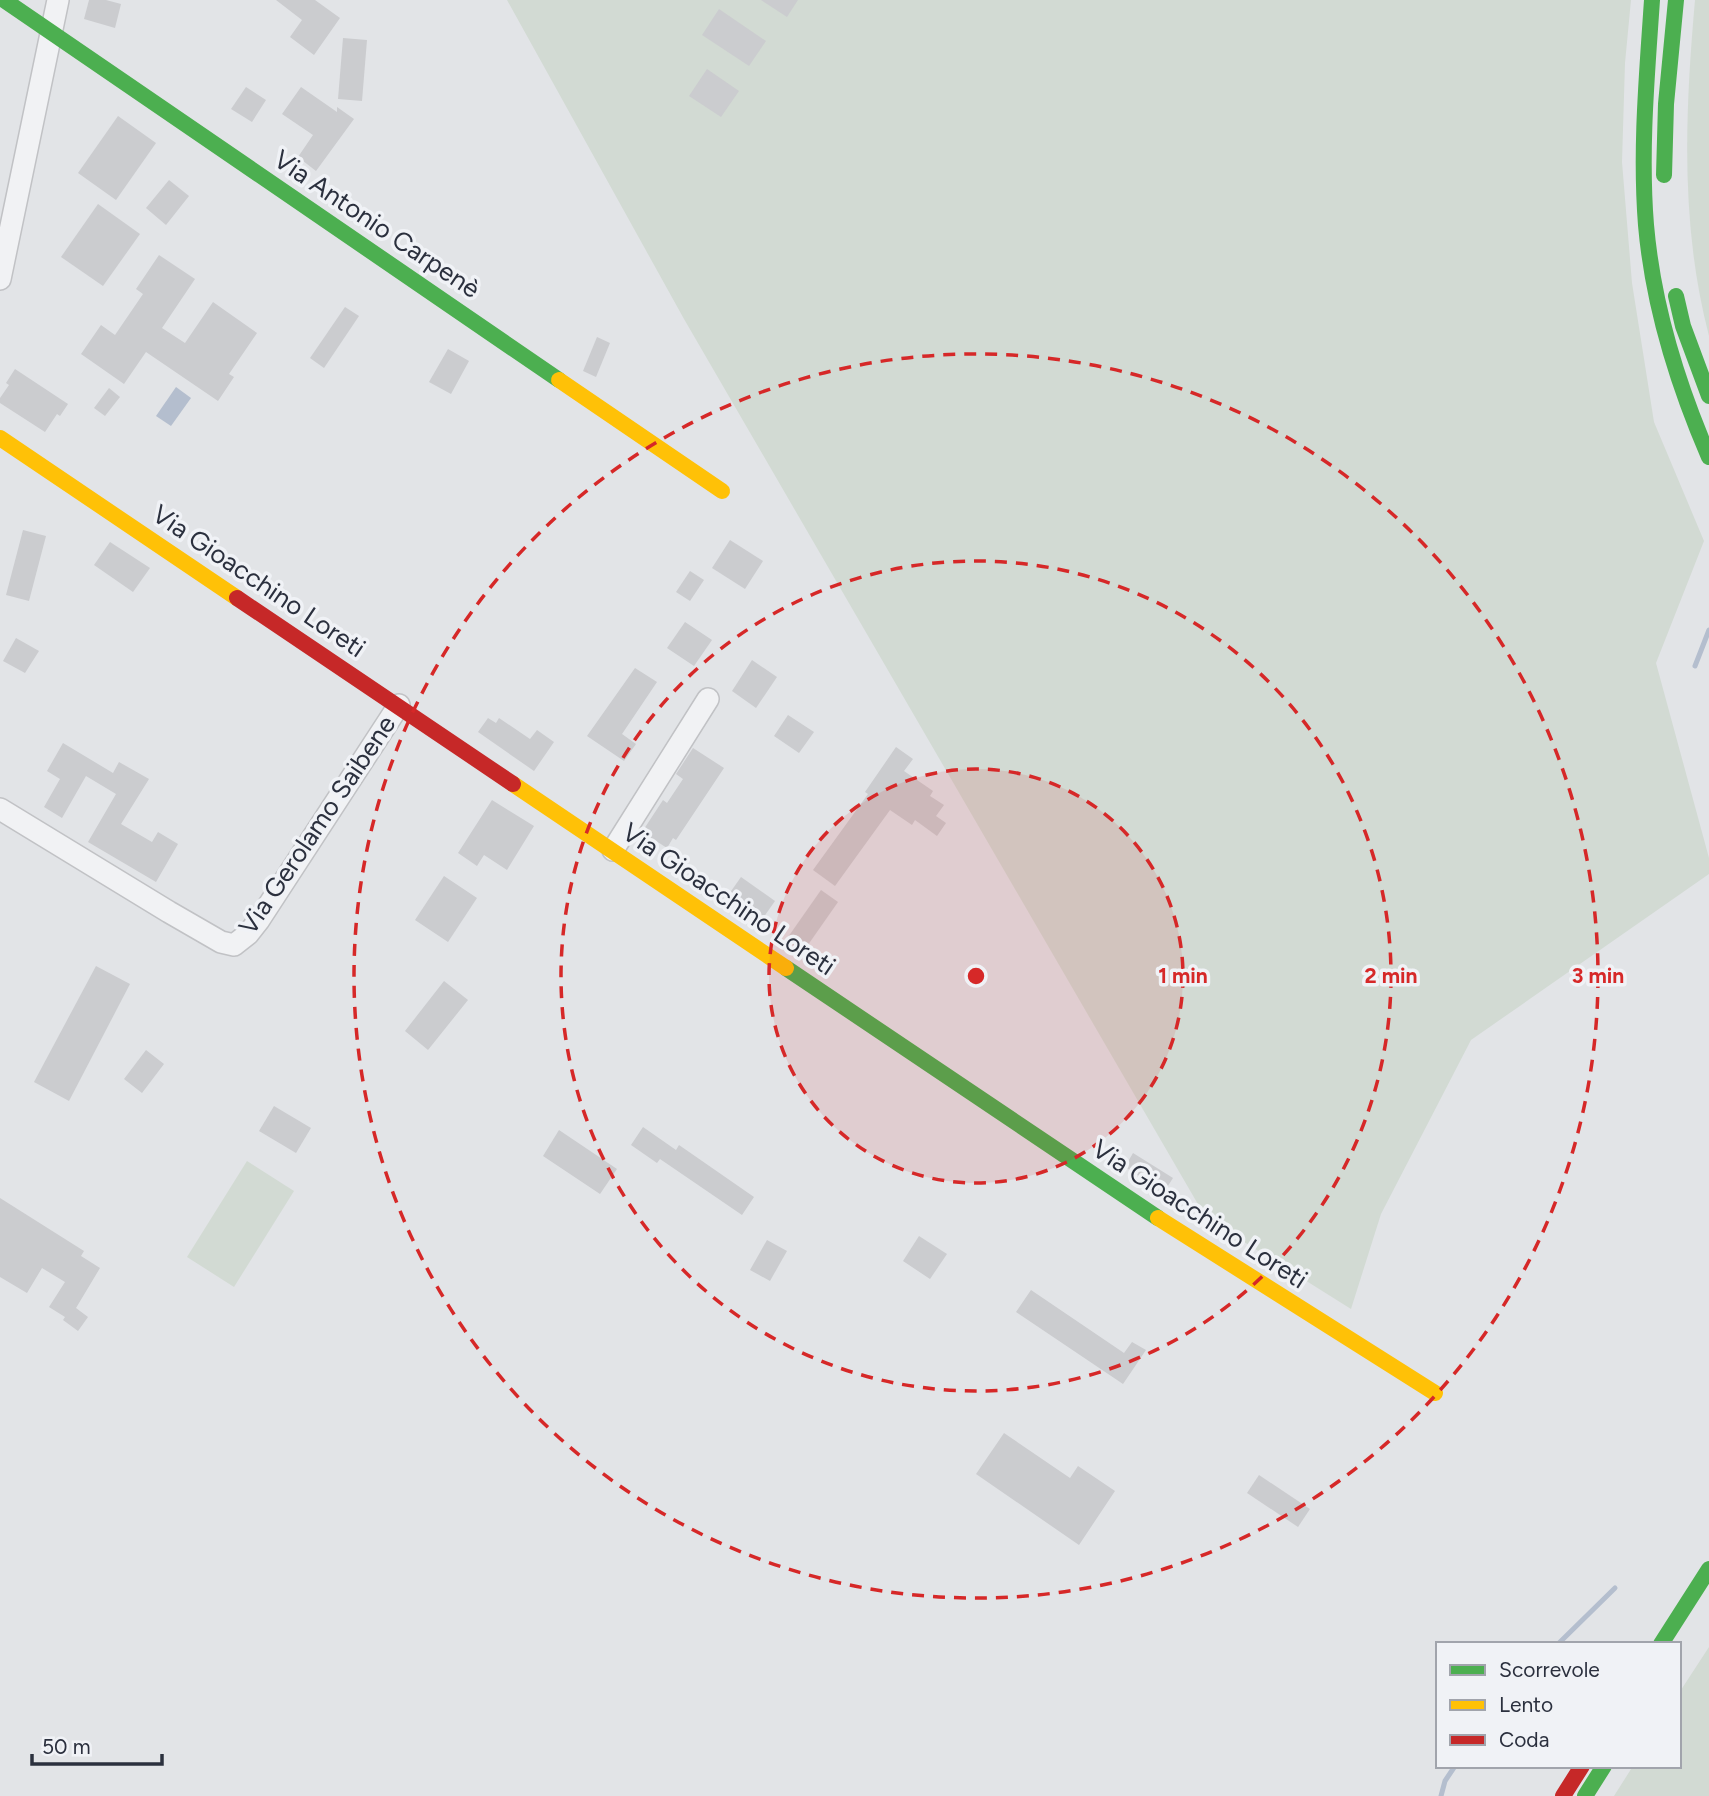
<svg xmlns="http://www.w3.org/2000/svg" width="1709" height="1796" font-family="Figtree,sans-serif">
	<rect width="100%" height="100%" fill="#e2e4e7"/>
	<g fill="#d2dad3">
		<polygon points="507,0 1631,0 1625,63 1622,162 1632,283 1654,422 1704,541 1656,663 1709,858 1709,874 1471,1040 1381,1214 1351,1309 1206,1218 684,319"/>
		<path d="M1695 0H1709V336C1680 225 1685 113 1695 0Z"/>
		<polygon points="247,1161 294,1191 234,1287 187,1257"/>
		<polygon points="1709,1647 1709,1796 1614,1796 1633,1766 1679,1766 1679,1693"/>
	</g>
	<polygon fill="#b4bece" points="176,387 191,398 171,426 156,416"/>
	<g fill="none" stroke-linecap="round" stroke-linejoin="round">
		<g stroke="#b4bece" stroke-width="5">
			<polyline points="1695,666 1709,630"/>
			<polyline points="1558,1644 1615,1588"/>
			<polyline points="1441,1796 1445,1781 1455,1766"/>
		</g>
	</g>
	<g fill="#cbcccf">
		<polygon points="89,0 106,0 121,4 115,28 84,19"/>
		<polygon points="276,0 315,0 340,18 314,55 290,37 302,20"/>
		<polygon points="761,0 798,0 787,17"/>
		<polygon points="719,9 766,41 749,66 702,35"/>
		<polygon points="343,38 367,40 362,101 338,99"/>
		<polygon points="707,69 739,91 721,117 689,96"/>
		<polygon points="246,87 266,100 252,122 231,109"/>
		<polygon points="301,87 337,112 337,107 354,119 316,171 298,157 313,135 282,114"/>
		<polygon points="118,116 156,143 116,200 78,173"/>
		<polygon points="169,180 189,196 166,225 146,208"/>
		<polygon points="98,204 140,234 103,286 61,257"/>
		<polygon points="159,255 195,279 162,328 185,343 213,302 257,333 229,374 234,377 218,401 146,352 124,384 81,354 101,325 115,335 143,294 136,289"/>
		<polygon points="345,307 359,316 324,368 310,358"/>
		<polygon points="597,337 610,343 596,377 583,371"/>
		<polygon points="448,349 469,361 451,394 429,382"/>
		<polygon points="15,369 68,404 60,416 57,414 45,432 0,403 0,398 9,385 6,383"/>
		<polygon points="109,388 120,397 105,416 94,408"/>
		<polygon points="23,530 46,536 29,601 6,595"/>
		<polygon points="730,540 763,561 745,589 712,568"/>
		<polygon points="110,542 150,568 133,592 94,565"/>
		<polygon points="690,571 704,580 690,601 676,592"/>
		<polygon points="685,622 712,640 694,666 667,648"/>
		<polygon points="16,638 39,651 25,673 3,661"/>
		<polygon points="752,660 777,677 756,708 732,691"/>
		<polygon points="635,668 657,682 622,734 636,744 624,761 587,736"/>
		<polygon points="788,715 814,732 799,753 774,736"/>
		<polygon points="488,718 496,723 499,718 530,739 537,730 554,742 534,771 478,732"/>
		<polygon points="63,743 113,773 119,762 149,779 121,824 152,842 158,832 178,844 156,882 88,842 116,794 86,776 62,818 44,807 60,779 47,771"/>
		<polygon points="896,747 913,759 904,771 933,791 930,796 944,805 936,816 946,823 937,836 915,820 912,825 890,810 835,886 813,870 868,794 865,792"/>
		<polygon points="693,748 724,768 676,840 673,838 667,848 642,832 663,800 667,803 683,779 676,774"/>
		<polygon points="492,800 534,826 507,870 484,855 477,866 458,853"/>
		<polygon points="444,876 477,898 448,942 415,920"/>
		<polygon points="741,877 775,901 756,928 722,904"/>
		<polygon points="821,890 838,902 803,952 786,940"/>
		<polygon points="96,966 130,984 69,1101 34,1082"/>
		<polygon points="444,981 468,1000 428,1050 405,1031"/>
		<polygon points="146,1050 164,1064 142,1093 124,1079"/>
		<polygon points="274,1106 311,1128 296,1153 259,1131"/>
		<polygon points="643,1127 676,1150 679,1145 754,1197 742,1215 660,1159 657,1163 631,1145"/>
		<polygon points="559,1130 617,1169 600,1194 543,1156"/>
		<polygon points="1133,1153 1173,1178 1164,1192 1125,1167"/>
		<polygon points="0,1198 84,1251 81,1256 100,1268 76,1308 88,1317 78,1331 63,1320 65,1317 49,1307 65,1282 42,1268 27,1293 0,1277"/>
		<polygon points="919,1236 947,1254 930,1279 903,1261"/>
		<polygon points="767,1240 787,1251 770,1281 750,1270"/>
		<polygon points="1031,1290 1124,1353 1132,1342 1146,1350 1123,1384 1016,1312"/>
		<polygon points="1004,1433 1070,1478 1078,1466 1115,1491 1079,1545 976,1474"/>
		<polygon points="1259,1475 1310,1509 1298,1527 1247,1493"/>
	</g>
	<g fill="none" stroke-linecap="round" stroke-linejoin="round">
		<defs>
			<g id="street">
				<polyline points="0,279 58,0"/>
				<polyline points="0,809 169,912 221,942 234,945 248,934 259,920 399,705"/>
				<polyline points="613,850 708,699"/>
			</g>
		</defs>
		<use href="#street" stroke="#c1c2c5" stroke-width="24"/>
		<use href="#street" stroke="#f1f2f4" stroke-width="21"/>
		<g stroke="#4caf50" stroke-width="16">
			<polyline points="4,0 559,380"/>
			<path d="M1652 0C1647 75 1640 150 1646 225 1653 306 1677 383 1709 457"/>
			<polyline points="1664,175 1666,104 1676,0"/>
			<polyline points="1676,296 1683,326 1709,396"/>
			<polyline points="786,968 1158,1218"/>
			<polyline points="1661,1644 1709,1569"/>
			<polyline points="1585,1796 1604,1766"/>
		</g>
		<g stroke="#ffc107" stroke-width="16">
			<polyline points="559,380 722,491"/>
			<polyline points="0,438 237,598"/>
			<polyline points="513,784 786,968"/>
			<polyline points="1158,1218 1435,1393"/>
		</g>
		<g stroke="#c62828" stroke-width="16">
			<polyline points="237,598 513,784"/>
			<polyline points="1563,1796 1582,1766"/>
		</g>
	</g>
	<circle cx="976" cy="976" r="207" fill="#d62828" fill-opacity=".12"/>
	<g fill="none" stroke="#d62828" stroke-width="3.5" stroke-dasharray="12 9">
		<circle cx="976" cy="976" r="207"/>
		<circle cx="976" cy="976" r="415"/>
		<circle cx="976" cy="976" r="622"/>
	</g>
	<g text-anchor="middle" stroke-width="7" stroke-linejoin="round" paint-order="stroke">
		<g font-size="26" fill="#2b303e" stroke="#f0f2f6">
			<text transform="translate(377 224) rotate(34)" y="9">Via Antonio Carpenè</text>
			<text transform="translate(259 581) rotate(34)" y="9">Via Gioacchino Loreti</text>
			<text transform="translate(317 825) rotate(-56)" y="9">Via Gerolamo Saibene</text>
			<text transform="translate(729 899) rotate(34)" y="9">Via Gioacchino Loreti</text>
			<text transform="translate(1200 1214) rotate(33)" y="9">Via Gioacchino Loreti</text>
		</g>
	</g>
	<circle cx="976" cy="976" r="10" fill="#d62828" stroke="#f0f2f6" stroke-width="3.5"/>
	<g font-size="21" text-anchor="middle" font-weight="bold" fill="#d62828" stroke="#f0f2f6" stroke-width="7" stroke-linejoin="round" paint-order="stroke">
		<text x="1183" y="983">1 min</text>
		<text x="1391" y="983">2 min</text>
		<text x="1598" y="983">3 min</text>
	</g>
	<rect x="1436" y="1642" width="245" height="126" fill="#f0f2f6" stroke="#a1a4ac" stroke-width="2"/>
	<rect x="1450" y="1665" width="35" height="10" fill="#4caf50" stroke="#a1a4ac" stroke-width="2"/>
	<text x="1499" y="1677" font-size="21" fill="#2b303e">Scorrevole</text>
	<rect x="1450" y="1700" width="35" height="10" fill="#ffc107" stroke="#a1a4ac" stroke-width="2"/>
	<text x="1499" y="1712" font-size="21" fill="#2b303e">Lento</text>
	<rect x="1450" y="1735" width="35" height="10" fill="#c62828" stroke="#a1a4ac" stroke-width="2"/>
	<text x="1499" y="1747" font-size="21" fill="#2b303e">Coda</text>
	<path d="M32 1754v10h130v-10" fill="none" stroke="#2b303e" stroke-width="3.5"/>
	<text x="42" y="1754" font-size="21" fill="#2b303e" stroke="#f0f2f6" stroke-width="5" paint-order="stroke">50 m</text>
</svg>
